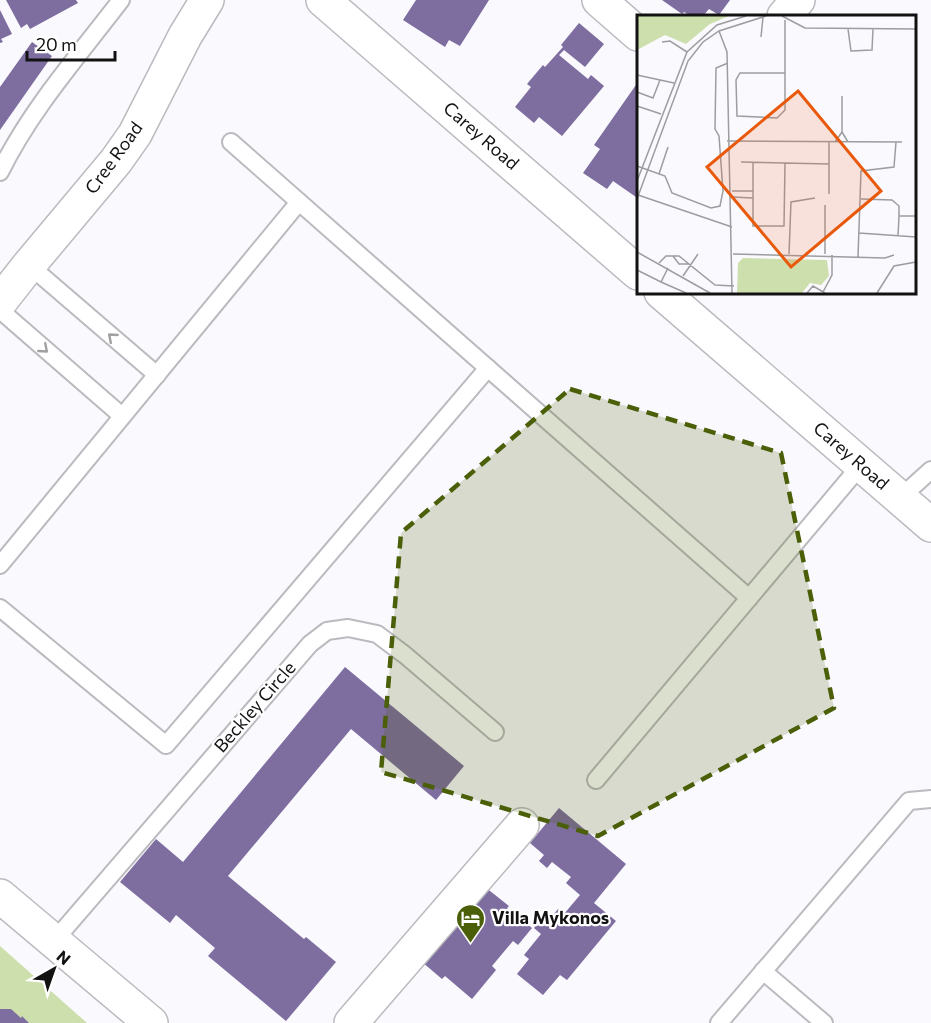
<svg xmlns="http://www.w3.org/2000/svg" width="931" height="1023" font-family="Commissioner,sans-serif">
	<rect width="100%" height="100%" fill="#faf9fe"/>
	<polygon fill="#cedfae" points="0,946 87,1023 0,1023"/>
	<g fill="#7e6d9f">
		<polygon points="6,0 76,0 78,3 30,29 27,24 21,28"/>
		<polygon points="416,0 489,0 460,46 449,40 445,47 403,20"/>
		<polygon points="662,0 730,0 719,15 709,9 703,16 691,16 684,12 682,14"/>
		<polygon points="0,10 12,34 1,39 3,42 0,43"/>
		<polygon points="579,23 604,44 585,67 564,50 559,55 588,79 591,75 604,86 562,136 539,117 534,123 515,107 531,87 527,84 543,65 545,67 563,47 561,45"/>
		<polygon points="32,42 52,56 0,130 0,87"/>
		<polygon points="638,82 638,194 636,197 613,181 607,189 583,173 600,149 594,145"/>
		<polygon points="345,667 464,766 436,800 351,729 228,876 304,939 306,937 336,962 286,1021 208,956 215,948 176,915 170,923 120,882 156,839 183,862"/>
		<polygon points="559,808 626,864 594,903 616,921 567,980 560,975 543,995 517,974 529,959 524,955 541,934 534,928 544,916 549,920 558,909 564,914 580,895 566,883 571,877 552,862 547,868 539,861 544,855 530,843"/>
		<polygon points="485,887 509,906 507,908 532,928 518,945 513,941 492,966 496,970 472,999 445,976 442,979 422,962"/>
		<polygon points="0,1009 11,1009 21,1018 22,1016 29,1023 0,1023"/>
	</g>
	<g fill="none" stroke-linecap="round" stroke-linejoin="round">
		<defs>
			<g id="lane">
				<polyline points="231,142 749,598"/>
				<path d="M0 172C31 109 79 55 121 0"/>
				<polyline points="29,265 157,375"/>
				<polyline points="0,310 122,416"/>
				<polyline points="900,498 931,470"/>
				<polyline points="0,565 299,202"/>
				<polyline points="0,608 166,745 488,368"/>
				<polyline points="596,780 861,465"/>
				<polyline points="54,941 310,644 327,631 348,628 377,634 405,655 495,732"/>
				<polyline points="763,971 824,1023"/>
				<polyline points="719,1023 909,801 931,799"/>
			</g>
			<g id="street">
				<polyline points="323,0 638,273"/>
				<polyline points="599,0 638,34"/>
				<polyline points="784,16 798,0"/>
				<polyline points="661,292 931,525"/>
				<polyline points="0,302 29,265 116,161 135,134 185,36 207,0"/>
				<polyline points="0,896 151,1023"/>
				<polyline points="351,1023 522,825"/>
			</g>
		</defs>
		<use href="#lane" stroke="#bbbabf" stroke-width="20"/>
		<use href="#street" stroke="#bbbabf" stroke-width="36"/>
		<use href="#lane" stroke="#fff" stroke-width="16"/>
		<use href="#street" stroke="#fff" stroke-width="33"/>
	</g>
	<defs><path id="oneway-chevron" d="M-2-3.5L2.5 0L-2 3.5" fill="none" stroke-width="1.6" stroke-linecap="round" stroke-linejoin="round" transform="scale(1.5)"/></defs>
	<g stroke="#a0a0a1">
		<use href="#oneway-chevron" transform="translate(112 337) rotate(-139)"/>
		<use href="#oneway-chevron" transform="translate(44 349) rotate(41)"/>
	</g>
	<path fill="#4a5f08" fill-opacity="0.2" stroke="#4a5f08" stroke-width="4.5" stroke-dasharray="12 8" stroke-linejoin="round" d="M570 389 781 453 834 708 598 836 381 772 401 533Z"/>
	<defs>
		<symbol id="hotel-pin" viewBox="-11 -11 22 30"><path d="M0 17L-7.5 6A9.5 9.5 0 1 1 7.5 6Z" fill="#4a5f08" stroke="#fff"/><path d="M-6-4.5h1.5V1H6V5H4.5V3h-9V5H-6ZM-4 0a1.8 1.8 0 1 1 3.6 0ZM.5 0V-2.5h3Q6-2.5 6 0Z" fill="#fff"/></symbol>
	</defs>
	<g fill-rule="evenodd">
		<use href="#hotel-pin" x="454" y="902" width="33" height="45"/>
	</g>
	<g text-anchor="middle" stroke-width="4.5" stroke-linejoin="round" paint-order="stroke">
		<g font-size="18" fill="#121213" stroke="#fff">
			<text transform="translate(481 136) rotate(41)" y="6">Carey Road</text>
			<text transform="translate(114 158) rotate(-54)" y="6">Cree Road</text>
			<text transform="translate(851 456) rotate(41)" y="6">Carey Road</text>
			<text transform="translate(255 707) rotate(-49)" y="6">Beckley Circle</text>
		</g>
		<g font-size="18" font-weight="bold" fill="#121213" stroke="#fff" text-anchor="start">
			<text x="492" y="924">Villa Mykonos</text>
		</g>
	</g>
	<g transform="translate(637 15)">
		<rect width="279" height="279" fill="#faf9fe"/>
		<path d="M0 1H92L73 9 49 29 28 20 0 35ZM106 243 190 245 192 261 184 270 173 268 165 278H100L101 248Z" fill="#cedfae"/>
		<path fill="none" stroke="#9d9da0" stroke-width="1.5" d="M145 1 168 13 279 14M211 14 214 36 235 35 236 14M82 16 90 37 95 278M124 22 126 2M25 27 33 26 50 37M148 58H103L99 65 100 101 140 103 148 95V5M0 60 37 68M0 77 16 83 23 65M0 91 24 99M205 117V81M90 126 265 127M198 127 205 117 211 127M104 147 192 149M116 147V211H147L148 148M0 151 28 161 35 178 74 193 83 191 86 176 82 121 78 114 79 53 91 48M22 159 31 132M0 166 50 37 80 10 109 1M95 176H116M192 179V127M1 180 95 212M95 182 116 183M0 184 51 46 66 27 82 16 129 1M224 184 255 185 262 191V201H279M222 218 279 222M261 221 262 201M0 237 73 278M96 239 248 243 257 240M152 239 154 187 178 183M188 239V190M36 241 42 249H52M221 242 224 156 257 152 259 127M22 248 29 241H42L78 270 97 271M0 255 24 267 31 253M46 261 61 239M24 267 49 278M186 277 195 260V240M170 278 176 271 188 278M240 278 257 251 279 247"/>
		<path fill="#e8590c" fill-opacity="0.15" stroke="#e8590c" stroke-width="3" d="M161 76 244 176 154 252 70 152Z"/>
		<rect width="279" height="279" fill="none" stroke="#121213" stroke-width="3"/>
	</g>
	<g transform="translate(54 969) rotate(40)" stroke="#ffffff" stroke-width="4.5" paint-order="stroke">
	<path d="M0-4.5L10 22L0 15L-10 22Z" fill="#121213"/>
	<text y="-9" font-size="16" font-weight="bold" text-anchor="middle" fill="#121213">N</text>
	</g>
	<path d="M27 51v9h88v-9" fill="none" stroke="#121213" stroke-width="3"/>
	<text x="36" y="51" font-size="18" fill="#121213" stroke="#ffffff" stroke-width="4.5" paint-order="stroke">20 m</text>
</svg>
